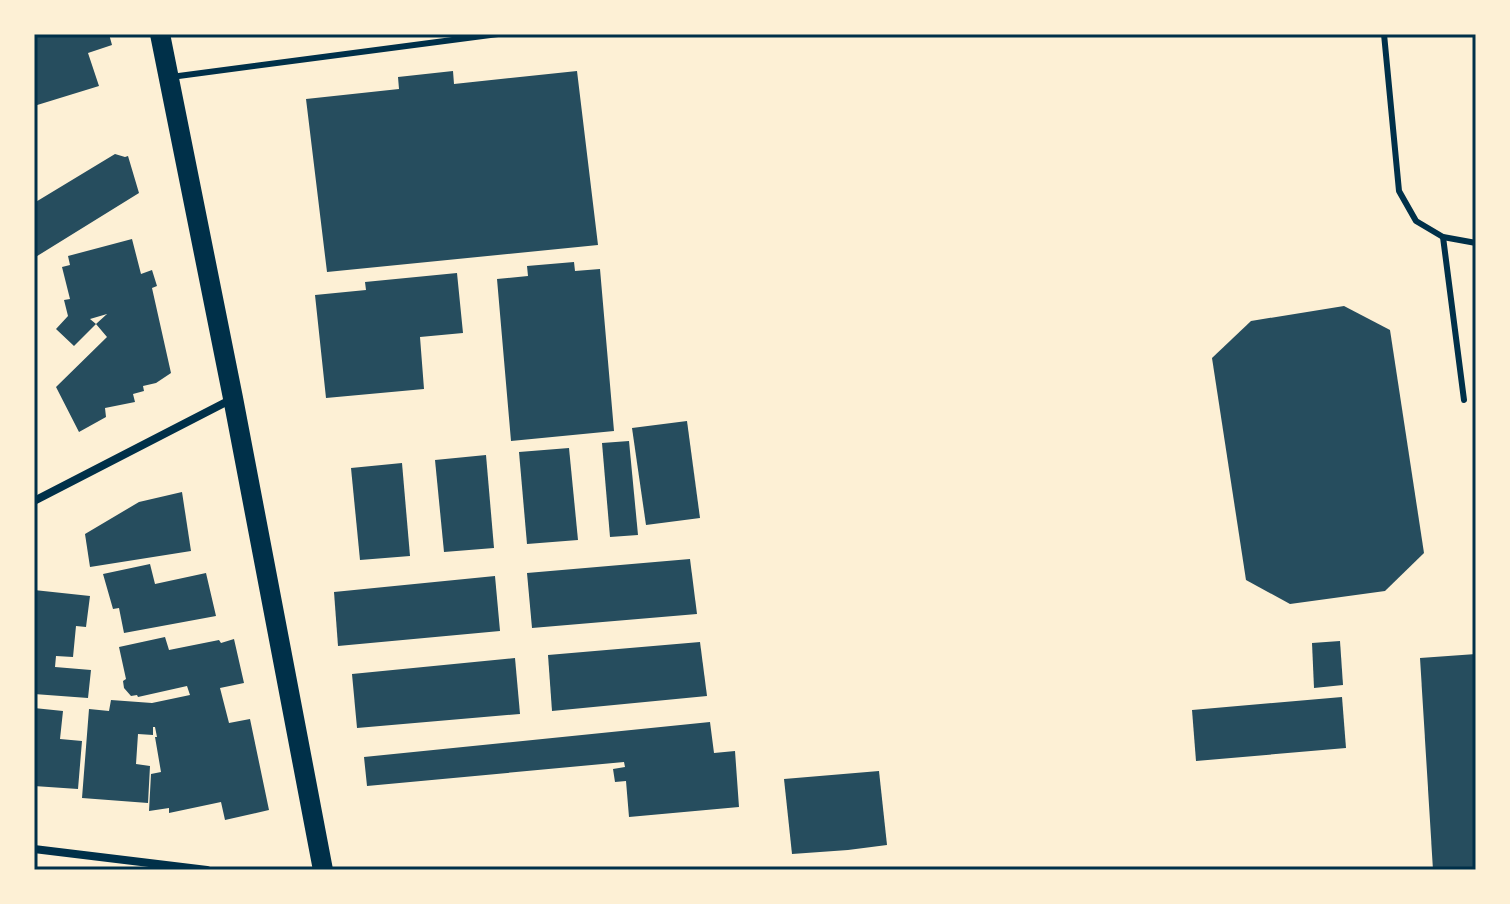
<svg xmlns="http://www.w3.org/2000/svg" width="1510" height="904" font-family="'Noto Sans',sans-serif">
	<rect width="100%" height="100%" fill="#fdf0d5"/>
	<g fill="#264d5e">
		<polygon points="34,34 109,34 112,45 88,53 99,86 34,106"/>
		<polygon points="453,71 454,84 577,71 598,245 327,272 306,99 399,89 398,77"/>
		<polygon points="115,154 125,157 128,156 139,193 34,258 34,203"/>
		<polygon points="132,239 141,274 152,270 157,286 152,288 171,373 156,383 143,386 144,391 133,394 135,402 105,408 106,417 79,432 56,387 107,337 96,324 107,314 90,319 96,324 74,346 56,329 68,316 64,300 70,299 62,267 70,265 68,256"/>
		<polygon points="574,262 575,271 600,269 614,431 511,441 497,279 528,276 527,266"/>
		<polygon points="457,273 463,333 420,337 424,389 326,398 315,295 366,290 365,282"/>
		<polygon points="1344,306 1390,330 1424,553 1385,591 1290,604 1246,580 1212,358 1251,321"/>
		<polygon points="687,421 700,518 646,525 632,428"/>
		<polygon points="629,441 638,535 610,537 602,443"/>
		<polygon points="569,448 578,540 527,544 519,452"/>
		<polygon points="486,455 494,548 444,552 435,460"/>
		<polygon points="402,463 410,556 360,560 351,468"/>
		<polygon points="182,492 191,551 90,567 85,534 139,502"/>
		<polygon points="690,559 697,614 532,628 527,573"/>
		<polygon points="150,564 155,584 206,573 216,616 124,633 119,608 113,609 103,574"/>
		<polygon points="495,576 500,631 338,646 334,592"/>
		<polygon points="34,590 90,596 86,627 76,626 73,657 56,656 55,667 91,670 88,698 34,694"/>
		<polygon points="165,637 169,650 219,640 221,643 234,639 244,683 220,688 229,723 250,719 269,810 225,820 221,802 169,813 169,808 149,811 151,774 161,772 155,737 157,737 155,727 153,727 153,735 138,734 136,764 150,766 148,803 82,798 89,709 109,711 111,700 152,703 190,695 187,686 138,697 137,695 131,696 124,688 123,681 126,679 119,647"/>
		<polygon points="1340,641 1343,685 1314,688 1312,643"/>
		<polygon points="700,642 707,696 552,711 548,655"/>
		<polygon points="1476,654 1476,870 1433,870 1420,658"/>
		<polygon points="515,658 520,714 357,728 352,674"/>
		<polygon points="1342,697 1346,748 1196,761 1192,710"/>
		<polygon points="34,708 63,711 60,739 82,741 78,789 34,786"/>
		<polygon points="710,722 714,753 735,751 739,807 629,817 626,781 615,782 613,769 625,767 624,762 367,786 364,757"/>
		<polygon points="879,771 887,845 848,850 792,854 784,779"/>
	</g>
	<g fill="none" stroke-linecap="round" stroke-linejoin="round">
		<g stroke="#003049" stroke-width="6">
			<polyline points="1384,34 1399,191 1416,221 1443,237 1476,243"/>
			<polyline points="171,77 498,34"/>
			<polyline points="1443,237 1464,400"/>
		</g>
		<g stroke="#003049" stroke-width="8">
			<polyline points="34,501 232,399"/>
			<polyline points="34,849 207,870"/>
		</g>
		<polyline stroke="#003049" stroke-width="20" points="160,34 233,398 323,870"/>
	</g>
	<rect width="1510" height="904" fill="none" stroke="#fdf0d5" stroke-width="72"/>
	<rect x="36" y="36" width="1438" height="832" fill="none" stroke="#003049" stroke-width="3"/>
</svg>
